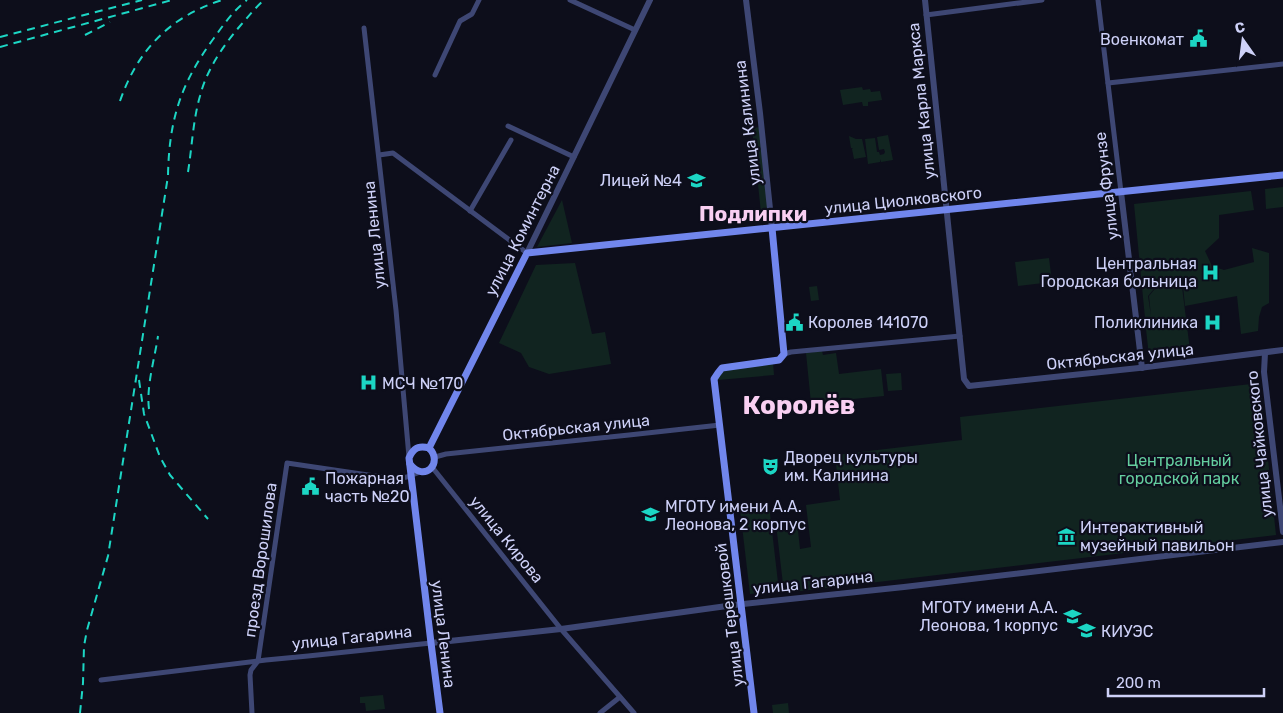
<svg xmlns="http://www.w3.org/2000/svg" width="1283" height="713" font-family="Rubik,sans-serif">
	<rect width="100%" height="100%" fill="#0d0e1b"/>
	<g fill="#112420">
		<polygon points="862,87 863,90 870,89 871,92 880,91 882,100 868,102 868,106 863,106 862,102 843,105 840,90"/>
		<polygon points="760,127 770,221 762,222 752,128"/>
		<polygon points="888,135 893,160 881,162 880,159 880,162 868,164 865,139 875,138 877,152 879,152 880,155 884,154 885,152 884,149 879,150 877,137"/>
		<polygon points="849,136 856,139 862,139 866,157 854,159 852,149 853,148 851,148"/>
		<polygon points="1283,187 1283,207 1266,209 1265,189"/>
		<polygon points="1251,191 1254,210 1219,215 1219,238 1205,251 1212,266 1224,270 1254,262 1252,248 1269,253 1269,303 1262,307 1259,317 1258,331 1241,334 1237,296 1185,306 1183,286 1159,283 1148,296 1151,316 1149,296 1159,284 1182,287 1190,350 1149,356 1145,320 1152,317 1145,318 1134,204"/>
		<polygon points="562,200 572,243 537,247"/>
		<polygon points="1049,258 1052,282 1018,286 1015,262"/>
		<polygon points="575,263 592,334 605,332 611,364 549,374 529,367 521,353 499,343 536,265"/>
		<polygon points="817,286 819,300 811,301 809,287"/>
		<polygon points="822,351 823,355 836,353 839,374 881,369 884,396 811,403 806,353"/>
		<polygon points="773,363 774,375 718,380 718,376 723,370"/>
		<polygon points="901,373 902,390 888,391 886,374"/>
		<polygon points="1260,383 1276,535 784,593 776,524 797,521 800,549 811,547 806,505 840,500 835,455 962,440 960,417"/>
		<polygon points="769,505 779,591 750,594 740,509"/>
		<polygon points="383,695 385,709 366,711 365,703 360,703 360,697"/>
		<polygon points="788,703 789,713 773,713 772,705"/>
	</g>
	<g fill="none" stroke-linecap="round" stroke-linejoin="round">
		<g stroke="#3e4774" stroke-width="5">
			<polyline points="570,0 635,30"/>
			<polyline points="1098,0 1121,192"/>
			<polyline points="926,15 1042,0"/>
			<polyline points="364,28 396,310 409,457"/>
			<polyline points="435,75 460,21 472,14 479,0"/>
			<polyline points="1108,83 1283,64"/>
			<polyline points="508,126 574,157"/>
			<polyline points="379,155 393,153 527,253"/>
			<polyline points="470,211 511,140"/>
			<polyline points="784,354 791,352 960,336"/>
			<polyline points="435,457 446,454 629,435 720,425"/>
			<polyline points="432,467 561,629 634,713"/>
			<polyline points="101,680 266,660 308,656 431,643"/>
			<polyline points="252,713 250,675 251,670 258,661 287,463 395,479 407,477 420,472"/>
			<polyline points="600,713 620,697"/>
		</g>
		<g stroke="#3e4774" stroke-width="6">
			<polyline points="746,0 760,113 772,228"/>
			<polyline points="925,0 964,379 969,386 1139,368 1283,350"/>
			<polyline points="1121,192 1142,368"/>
			<polyline points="527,253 650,0"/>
			<polyline points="1265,353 1264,372 1283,532"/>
			<polyline points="431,643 561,629 734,605 904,587 1283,542"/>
		</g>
		<g stroke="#7186ec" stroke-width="7">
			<polyline points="429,448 527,253 1283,175"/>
			<path d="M429 448C419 445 413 448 409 458L431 643 440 713"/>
			<path d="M410 464C424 483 444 463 429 448"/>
			<polyline points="754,713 714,379 718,373 722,368 779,360 784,354 772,228"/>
		</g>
		<g stroke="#1cd6c4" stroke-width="2" stroke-dasharray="8 6" stroke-linecap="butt">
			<polyline points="85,35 110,22"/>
			<polyline points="0,37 142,0"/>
			<polyline points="0,47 172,0"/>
			<path d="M120 101C138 49 170 17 222 0"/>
			<path d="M188 172C192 147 193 120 200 96 207 69 223 46 240 26 248 17 255 8 264 0"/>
			<polyline points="139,380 144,414 160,457 170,475 208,519"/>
			<path d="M149 409C146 387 155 357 158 336"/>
			<path d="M80 713 83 683 84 646 87 630 108 556 168 176C169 119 181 83 214 38 224 24 233 11 247 0"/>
		</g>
	</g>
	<defs>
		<symbol id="civic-bare" viewBox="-9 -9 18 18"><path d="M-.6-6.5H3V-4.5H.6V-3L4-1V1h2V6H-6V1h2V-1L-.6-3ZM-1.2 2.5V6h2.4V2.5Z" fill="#1cd6c4" stroke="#0d0e1b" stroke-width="2.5" paint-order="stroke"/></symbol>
		<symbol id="school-bare" viewBox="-9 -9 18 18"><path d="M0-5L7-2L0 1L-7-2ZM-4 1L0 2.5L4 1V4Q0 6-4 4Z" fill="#1cd6c4" stroke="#0d0e1b" stroke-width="2.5" paint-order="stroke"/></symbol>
		<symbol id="hospital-bare" viewBox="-9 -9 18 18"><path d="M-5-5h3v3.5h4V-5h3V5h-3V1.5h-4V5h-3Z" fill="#1cd6c4" stroke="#0d0e1b" stroke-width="2.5" paint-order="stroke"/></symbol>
		<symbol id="theatre-bare" viewBox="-9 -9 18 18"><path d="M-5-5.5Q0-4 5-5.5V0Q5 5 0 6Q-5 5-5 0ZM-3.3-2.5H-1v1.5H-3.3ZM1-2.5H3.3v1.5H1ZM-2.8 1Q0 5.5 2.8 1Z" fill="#1cd6c4" stroke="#0d0e1b" stroke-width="2.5" paint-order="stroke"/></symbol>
		<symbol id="university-bare" viewBox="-9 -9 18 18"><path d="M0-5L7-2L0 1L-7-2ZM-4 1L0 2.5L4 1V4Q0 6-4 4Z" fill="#1cd6c4" stroke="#0d0e1b" stroke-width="2.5" paint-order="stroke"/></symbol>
		<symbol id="museum-bare" viewBox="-9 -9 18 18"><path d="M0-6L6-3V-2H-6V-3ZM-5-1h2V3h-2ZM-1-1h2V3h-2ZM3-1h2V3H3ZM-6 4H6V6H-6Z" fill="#1cd6c4" stroke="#0d0e1b" stroke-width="2.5" paint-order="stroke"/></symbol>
	</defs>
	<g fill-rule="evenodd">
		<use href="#civic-bare" x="1186" y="26" width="25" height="25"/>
		<use href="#school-bare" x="684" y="168" width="25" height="25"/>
		<use href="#hospital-bare" x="1198" y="260" width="25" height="25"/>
		<use href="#civic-bare" x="782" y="310" width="25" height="25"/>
		<use href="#hospital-bare" x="1200" y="310" width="25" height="25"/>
		<use href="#hospital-bare" x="356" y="370" width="25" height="25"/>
		<use href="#theatre-bare" x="758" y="454" width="25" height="25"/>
		<use href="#civic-bare" x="298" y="474" width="25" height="25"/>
		<use href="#university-bare" x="638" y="502" width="25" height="25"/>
		<use href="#museum-bare" x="1054" y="524" width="25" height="25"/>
		<use href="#university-bare" x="1060" y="604" width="25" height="25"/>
		<use href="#university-bare" x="1074" y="618" width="25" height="25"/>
	</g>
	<g text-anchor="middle" stroke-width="4.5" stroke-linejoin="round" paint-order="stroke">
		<g font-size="16" fill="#ced1f8" stroke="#0d0e1b" text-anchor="start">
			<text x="1184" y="45" text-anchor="end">Военкомат</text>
			<text x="682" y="186" text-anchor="end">Лицей №4</text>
			<text x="1197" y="269" text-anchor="end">Центральная<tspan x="1197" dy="18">Городская больница</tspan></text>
			<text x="808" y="328">Королев 141070</text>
			<text x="1198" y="328" text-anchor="end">Поликлиника</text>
			<text x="382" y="389">МСЧ №170</text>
			<text x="784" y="463">Дворец культуры<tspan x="784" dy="18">им. Калинина</tspan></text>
			<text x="325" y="484">Пожарная<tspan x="325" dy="18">часть №20</tspan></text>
			<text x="665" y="512">МГОТУ имени А.А.<tspan x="665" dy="18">Леонова, 2 корпус</tspan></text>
			<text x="1080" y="533">Интерактивный<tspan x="1080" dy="18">музейный павильон</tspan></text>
			<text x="1058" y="613" text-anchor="end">МГОТУ имени А.А.<tspan x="1058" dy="18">Леонова, 1 корпус</tspan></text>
			<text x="1101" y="637">КИУЭС</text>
		</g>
		<g font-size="16" fill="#ced1f8" stroke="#0d0e1b">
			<text transform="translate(921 101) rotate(-96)" y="6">улица Карла Маркса</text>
			<text transform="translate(747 123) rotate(-97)" y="6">улица Калинина</text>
			<text transform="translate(1106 186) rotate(-97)" y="6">улица Фрунзе</text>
			<text transform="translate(903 200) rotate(-6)" y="6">улица Циолковского</text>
			<text transform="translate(522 230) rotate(-63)" y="6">улица Коминтерна</text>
			<text transform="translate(374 235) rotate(-96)" y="6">улица Ленина</text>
			<text transform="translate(1120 356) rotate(-6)" y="6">Октябрьская улица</text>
			<text transform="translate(576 427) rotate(-6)" y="6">Октябрьская улица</text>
			<text transform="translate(1259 444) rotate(-96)" y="6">улица Чайковского</text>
			<text transform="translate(507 539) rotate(51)" y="6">улица Кирова</text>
			<text transform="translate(260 560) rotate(-82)" y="6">проезд Ворошилова</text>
			<text transform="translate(813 582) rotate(-6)" y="6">улица Гагарина</text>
			<text transform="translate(729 615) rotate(-97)" y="6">улица Терешковой</text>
			<text transform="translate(444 634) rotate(83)" y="6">улица Ленина</text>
			<text transform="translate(352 637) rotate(-6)" y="6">улица Гагарина</text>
		</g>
		<g font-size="16" fill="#64ce9f" stroke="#0d0e1b">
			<text x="1179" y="466">Центральный<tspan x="1179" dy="18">городской парк</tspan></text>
		</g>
		<g font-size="21" font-weight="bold" fill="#f9cff2" stroke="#0d0e1b">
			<text x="753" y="221">Подлипки</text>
		</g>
		<g font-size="26" font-weight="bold" fill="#f9cff2" stroke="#0d0e1b">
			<text x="799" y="414">Королёв</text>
		</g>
	</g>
	<g transform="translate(1243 40) rotate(346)" stroke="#0d0e1b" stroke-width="4" paint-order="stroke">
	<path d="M0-4L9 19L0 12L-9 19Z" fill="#ced1f8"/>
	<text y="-8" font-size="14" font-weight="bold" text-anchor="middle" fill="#ced1f8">С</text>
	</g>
	<path d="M1108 688v8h156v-8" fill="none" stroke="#ced1f8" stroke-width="2.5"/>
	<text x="1116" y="688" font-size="15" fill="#ced1f8" stroke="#0d0e1b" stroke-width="4" paint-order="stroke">200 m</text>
</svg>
